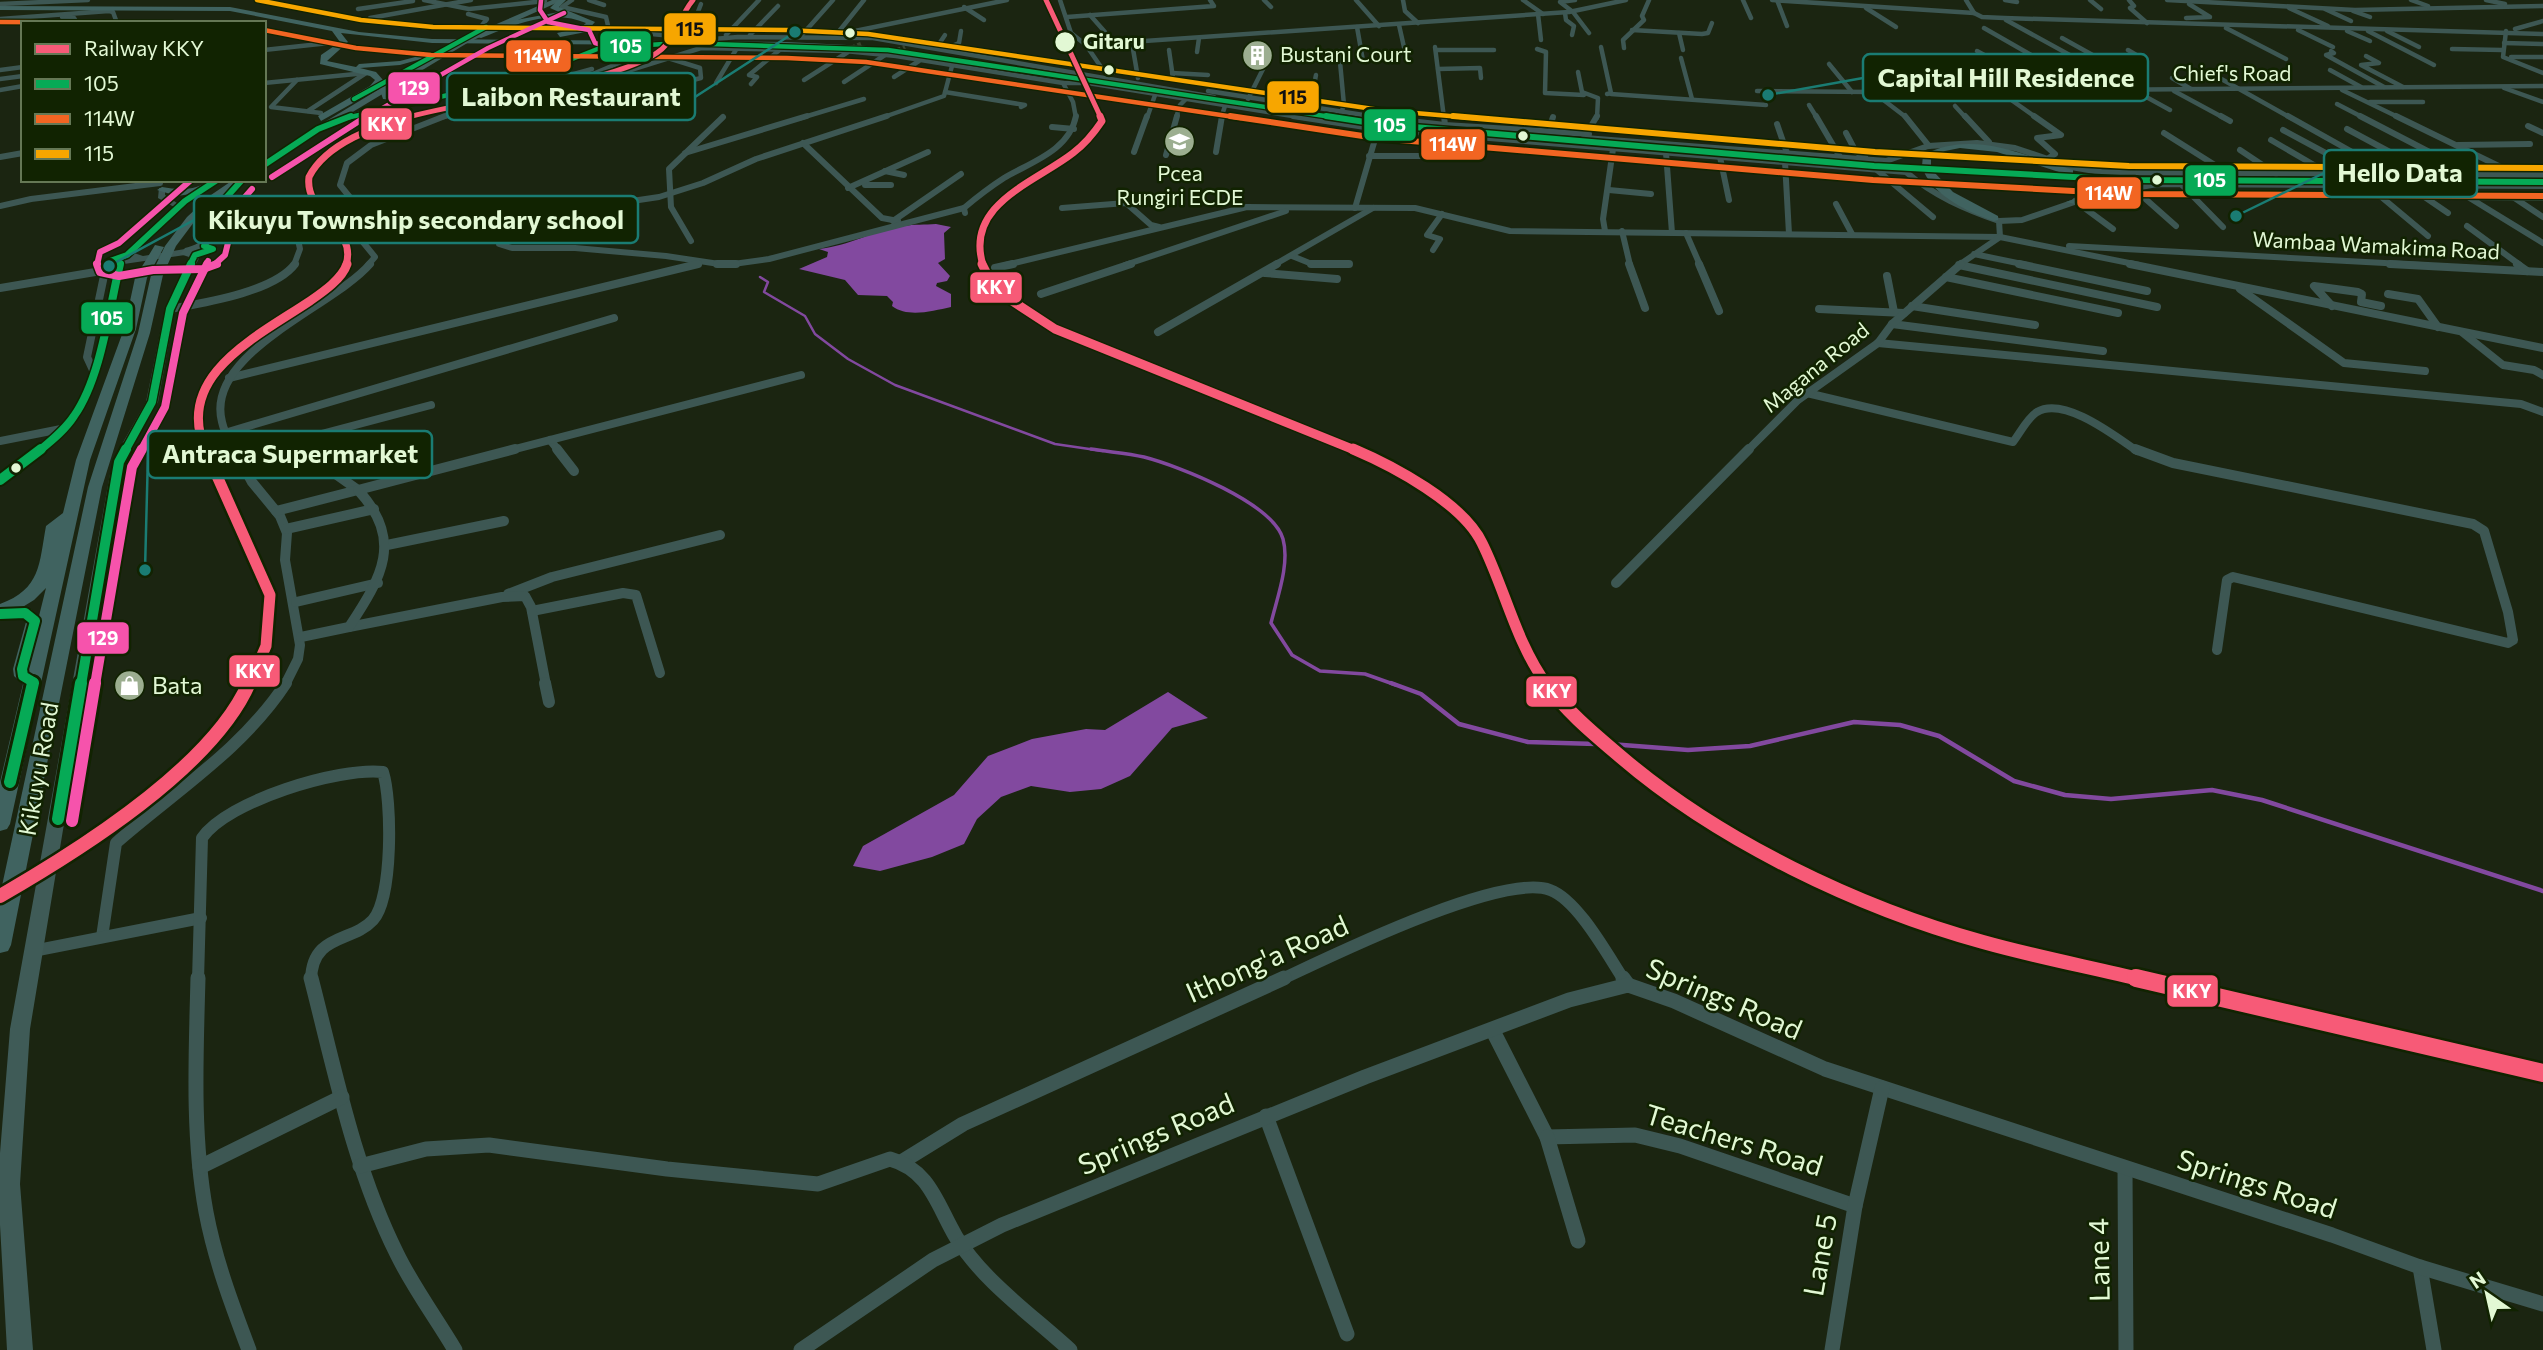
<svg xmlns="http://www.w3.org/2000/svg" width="2543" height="1350" font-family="Commissioner,sans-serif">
	<rect width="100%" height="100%" fill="#1b2511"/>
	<g fill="#82499f">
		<path d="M936 224 951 227 944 233 945 259 938 263 950 276 947 281 937 283 936 286 951 294V307C932 311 908 318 892 306L893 302 887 296 858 295 845 280 799 269 827 257 828 252 819 249C849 246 874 230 904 226 914 224 925 225 936 224Z"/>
		<polygon points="1168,692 1208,718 1172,728 1130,776 1101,789 1070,792 1031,786 1001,797 977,819 964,844 932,857 880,871 853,866 863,846 954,795 988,756 1032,739 1086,729 1105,730"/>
	</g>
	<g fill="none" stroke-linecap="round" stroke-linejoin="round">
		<polyline stroke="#82499f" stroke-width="2.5" points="760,277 768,282 764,292 805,316 815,334 848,359 895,385 1055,444 1103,451"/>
		<path stroke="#82499f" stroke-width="3.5" d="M1091 449C1109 452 1127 453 1144 457 1179 466 1273 503 1283 539 1290 564 1277 598 1271 623L1292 655 1320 671 1365 674 1396 685"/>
		<g stroke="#82499f" stroke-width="4.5">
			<polyline points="1391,683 1421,694 1459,724 1528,742 1596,744"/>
			<polyline points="1610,744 1688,750 1750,746 1854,722 1900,725 1939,736 2014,781 2065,795 2111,799 2212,790 2262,800 2543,891"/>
		</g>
		<g stroke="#39452e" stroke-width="4.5" stroke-dasharray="4.5 2.5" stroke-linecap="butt">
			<polyline points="851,48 861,44"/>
			<polyline points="890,53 905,47"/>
		</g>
		<g stroke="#3d5753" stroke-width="4.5">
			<polyline points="424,0 469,9 545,1"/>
			<polyline points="572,0 562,7 606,17 609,30 662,35"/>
			<polyline points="589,0 604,5"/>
			<polyline points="1060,0 1071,33 1086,45 1103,70 1113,73"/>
			<polyline points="1264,0 1271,7"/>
			<polyline points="1356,0 1379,26"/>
			<polyline points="1403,0 1405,11 1418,23"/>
			<polyline points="1523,0 1543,14"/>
			<polyline points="1575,0 1560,2 1573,12 1589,33"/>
			<polyline points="1743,0 1751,18"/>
			<polyline points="1772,0 1974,13 1982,17 2004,18 2543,34"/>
			<polyline points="1777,0 1787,26"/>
			<polyline points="1966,0 1974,13"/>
			<polyline points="2005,0 2017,2"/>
			<polyline points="2090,0 2101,9"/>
			<polyline points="2129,0 2134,6 2130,8 2147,23"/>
			<polyline points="2167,0 2355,10 2543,6"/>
			<polyline points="2411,0 2428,6"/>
			<polyline points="2486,0 2505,4"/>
			<polyline points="0,4 88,0"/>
			<polyline points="964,7 984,20"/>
			<polyline points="1866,8 1896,27"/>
			<polyline points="2289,8 2328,26"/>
			<polyline points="358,9 413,1"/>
			<polyline points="2325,9 2351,21"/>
			<polyline points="2353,11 2370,17"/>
			<polyline points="1565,13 1566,20 1574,26 1572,35"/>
			<polyline points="468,14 487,19 476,33"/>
			<polyline points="1538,14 1541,40"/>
			<polyline points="1090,15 1105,32"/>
			<polyline points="62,17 74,18 77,23"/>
			<polyline points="1067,17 1214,6 1210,0"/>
			<polyline points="370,18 471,0"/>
			<polyline points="2186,18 2210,17 2189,4"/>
			<polyline points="0,19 109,11 113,12 117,23"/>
			<polyline points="2006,20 2170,110"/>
			<polyline points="1399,25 1406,56"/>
			<polyline points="1357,27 1363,61"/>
			<polyline points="1984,28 2040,60 2138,56 2128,50"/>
			<polyline points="2226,28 2286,59"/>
			<polyline points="2515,29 2543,21"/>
			<polyline points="1632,30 1702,34 1708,33 1712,23"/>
			<polyline points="2298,30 2333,47"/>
			<polyline points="2347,31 2370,41"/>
			<polyline points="2368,31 2434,65"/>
			<polyline points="2387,31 2419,47"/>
			<polyline points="2506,31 2503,57 2543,73"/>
			<polyline points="845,33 1007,0"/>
			<polyline points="1679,33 1683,50"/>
			<polyline points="698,35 689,35 701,4"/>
			<polyline points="726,35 759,0"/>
			<polyline points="750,35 778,6"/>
			<polyline points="836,35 864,0"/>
			<polyline points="801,36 833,0"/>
			<polyline points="2062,38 2098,58"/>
			<polyline points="689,41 738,37 873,38 1214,97"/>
			<polyline points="2504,43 2543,44"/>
			<polyline points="939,44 945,35"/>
			<polyline points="1086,45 1569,12 1626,0"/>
			<polyline points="952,46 959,43 961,31"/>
			<polyline points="1435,47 1444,118"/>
			<polyline points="1601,47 1611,93 1607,94"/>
			<polyline points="851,48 845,51 896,56 1063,83 1088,83 1305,118"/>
			<polyline points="1624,48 1623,40 1644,20 1642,16 1649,0"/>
			<polyline points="1133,49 1138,78"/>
			<polyline points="1537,49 1546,52 1545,93 1584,95"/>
			<polyline points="2452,49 2502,50"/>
			<polyline points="264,50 329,43"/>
			<polyline points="1169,50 1173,78"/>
			<polyline points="1436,50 1494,50"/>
			<polyline points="1339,51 1344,105 1341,113"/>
			<polyline points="1977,51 2019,74 1996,77 2020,91"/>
			<polyline points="2331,51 2334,53 2326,55 2384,87"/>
			<polyline points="1197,52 1199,38"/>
			<polyline points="640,54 588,76 618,74 701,48 845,51"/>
			<polyline points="2366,56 2379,63 2361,65 2403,87"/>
			<polyline points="2511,57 2543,57"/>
			<polyline points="668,58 700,68 701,78 681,83"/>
			<polyline points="1681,58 1692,99"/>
			<polyline points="1933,58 1902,59 1942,93"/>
			<polyline points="1829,64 1852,92"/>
			<polyline points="1438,69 1480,68 1481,78"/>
			<polyline points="0,70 23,67"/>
			<polyline points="2330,70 2361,87"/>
			<polyline points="1578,72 1582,92 1598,98 1597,118"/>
			<polyline points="1172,73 1208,75"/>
			<polyline points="2216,76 2291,118"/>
			<polyline points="894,77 919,61"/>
			<polyline points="2172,78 2191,89"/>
			<polyline points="0,79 23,76"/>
			<polyline points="297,80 271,107 321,113"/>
			<polyline points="804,80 848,52"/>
			<polyline points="602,82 669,99"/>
			<polyline points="844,82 885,55"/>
			<polyline points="264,83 366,73"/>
			<polyline points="716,83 737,48"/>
			<polyline points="1063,83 1073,102 1076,118"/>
			<polyline points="751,84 757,77 749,75 782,48"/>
			<polyline points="534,85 592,69"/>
			<polyline points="2504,88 2543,102"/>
			<polyline points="0,90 23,86"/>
			<polyline points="2342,90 2400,118"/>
			<polyline points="1208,91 1383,118"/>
			<polyline points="1757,91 1873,92"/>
			<polyline points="2174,91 2224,118"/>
			<polyline points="945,92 1025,105 1021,107"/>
			<polyline points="2000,92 2037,118"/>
			<polyline points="549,94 587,104"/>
			<polyline points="1611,94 1766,105"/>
			<polyline points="1248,99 1267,61"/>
			<polyline points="2370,102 2423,102"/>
			<polyline points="2337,104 2364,118"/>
			<polyline points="1809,105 1817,118"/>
			<polyline points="1955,106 1966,118"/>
			<polyline points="1309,109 1316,75"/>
			<polyline points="308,111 366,73"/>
			<polyline points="439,118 602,82 606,77"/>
			<polyline points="801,118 864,99"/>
			<polyline points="881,118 944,96 952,66"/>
			<polyline points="1147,118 1155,95"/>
			<polyline points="1176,118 1180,105 1186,99"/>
			<polyline points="1221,118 1225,106"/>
			<polyline points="1907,118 1873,92 2543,86"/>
		</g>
		<g stroke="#3d5753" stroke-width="6">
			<path d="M1293 116 1378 129 1906 172C1934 196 1965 209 1999 221L2000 237"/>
			<polyline points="1367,116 1445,125"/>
			<polyline points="1444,116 1445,125 1589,134"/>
			<polyline points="1816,116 1840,157"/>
			<polyline points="1905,116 1929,146"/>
			<polyline points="1965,116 1989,142 1986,143"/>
			<polyline points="2034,116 2061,135 2037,138 2055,154 2047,159"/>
			<polyline points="2221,116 2230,121"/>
			<polyline points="2288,116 2388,172"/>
			<polyline points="2360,116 2470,173"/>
			<polyline points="2396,116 2513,173"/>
			<polyline points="1777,124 1787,153"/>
			<polyline points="1550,126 1553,117"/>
			<polyline points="2528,126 2543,133"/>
			<polyline points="1052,127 1074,129"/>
			<polyline points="2347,129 2429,173"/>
			<polyline points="2283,130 2361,172"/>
			<polyline points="1846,133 1856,152 1865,157"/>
			<polyline points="2164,133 2226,172"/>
			<polyline points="1584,138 1597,116"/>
			<polyline points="1585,138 1886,161 1928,146 1977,143 2015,148 2071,167 2101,172 2543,175"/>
			<polyline points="2271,140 2326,172"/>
			<polyline points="803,143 882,218 898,221"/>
			<polyline points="2458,145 2530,144"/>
			<polyline points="2240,150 2276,174"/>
			<polyline points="1134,152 1147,116"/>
			<polyline points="1216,152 1222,116"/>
			<polyline points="685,153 807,116"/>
			<polyline points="1666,153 1672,233"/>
			<polyline points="1166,155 1177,116"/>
			<polyline points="1369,156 1435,156 1450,136"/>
			<polyline points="1436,156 1462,159"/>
			<polyline points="0,157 23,153"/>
			<polyline points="1720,157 1729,200"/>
			<polyline points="1785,162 1789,234"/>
			<polyline points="1877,170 1933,217"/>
			<polyline points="885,171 904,175"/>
			<polyline points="2181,184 2223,227"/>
			<polyline points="865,185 891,185"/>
			<polyline points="2367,185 2428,236"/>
			<polyline points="2407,185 2448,213"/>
			<polyline points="2132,187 2176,226"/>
			<polyline points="848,188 928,152"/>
			<polyline points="1609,190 1651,194"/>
			<polyline points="2513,197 2543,217"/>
			<polyline points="2543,198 2468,197 2543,243"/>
			<polyline points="2075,201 2113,229"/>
			<polyline points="1836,204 1852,234"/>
			<polyline points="0,206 31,199 160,183"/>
			<polyline points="1062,208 1126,203 1151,225 1159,227"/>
			<polyline points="1355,208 1378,129"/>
			<polyline points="221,209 263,209 294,221 300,249 294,265"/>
			<path d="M965 213 964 208C977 197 990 187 1004 178 1031 162 1069 151 1076 116"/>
			<polyline points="521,218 532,226 500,238 499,244 512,248 575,248 666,256 726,265 769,259 964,208"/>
			<polyline points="893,221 961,174"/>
			<polyline points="1999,221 2022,220 2092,196 2157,184 2543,186"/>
			<polyline points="2467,226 2520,265"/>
			<polyline points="1605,231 1603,219 1613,149"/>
			<polyline points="1622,231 1630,265"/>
			<polyline points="1686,233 1700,265"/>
			<polyline points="362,241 659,197 703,183 756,159 887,116"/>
			<polyline points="691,241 671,207 669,169 723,117"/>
			<polyline points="2069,246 2422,265"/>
			<polyline points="1433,250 1440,239 1427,235 1442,214"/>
			<polyline points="1974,254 2027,265"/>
			<polyline points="1292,256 1312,264 1349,264"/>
			<polyline points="368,265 375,257 362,241 357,206 340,185 347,163 371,145 445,116"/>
			<polyline points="694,265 699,263"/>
			<polyline points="1006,265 1247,207 1415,208 1510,231 2000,237 2139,265"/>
			<polyline points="1125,265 1286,211"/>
			<polyline points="1274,265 1373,208"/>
			<polyline points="1959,265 2000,237"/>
		</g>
		<g stroke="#3d5753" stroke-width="8">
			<polyline points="717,264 736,264"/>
			<polyline points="1311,264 1349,264"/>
			<polyline points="1629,264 1645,308"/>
			<polyline points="1699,264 1719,311"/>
			<polyline points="2019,264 2147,291"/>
			<polyline points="2130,264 2543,348"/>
			<polyline points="2390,264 2543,272"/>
			<polyline points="2517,264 2527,271"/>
			<polyline points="1959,265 2157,307"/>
			<polyline points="995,268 1013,264"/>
			<polyline points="1265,273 1337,279"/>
			<polyline points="1887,276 1894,312"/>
			<polyline points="1946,277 2118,313"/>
			<polyline points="0,288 119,268"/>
			<polyline points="2240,289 2344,363 2425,371"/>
			<polyline points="1041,294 1131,264"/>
			<polyline points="2388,294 2418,299 2438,327"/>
			<polyline points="1912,306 2035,325"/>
			<polyline points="2332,306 2314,286 2358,292 2362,294 2361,302 2381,306"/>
			<path d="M170 309C203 303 274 292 295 264"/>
			<polyline points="1819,309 1904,313"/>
			<polyline points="1892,324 2103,351"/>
			<polyline points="1158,332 1277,264"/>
			<polyline points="2463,333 2503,365 2534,370 2543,375"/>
			<polyline points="1878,343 2521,404 2543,412"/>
			<polyline points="93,370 87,357 105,271"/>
			<polyline points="229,378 698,264"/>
			<path d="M1807 393 2013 442C2020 433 2028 417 2037 412 2064 396 2115 436 2137 451"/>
			<polyline points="228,432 614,318"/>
			<polyline points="550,440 559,451"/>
			<polyline points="0,441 66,428"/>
			<path d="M235 451C230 442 224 432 222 422 204 353 333 307 370 264"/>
			<polyline points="257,451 431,405"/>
			<polyline points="508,451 801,375"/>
			<polyline points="1747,451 1798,400 1878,343 1892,324 1961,264"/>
		</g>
		<g stroke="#3d5753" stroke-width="10">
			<polyline points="234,449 252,482 280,516 287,533 285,560 300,645 298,659 285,685"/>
			<polyline points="557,449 574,471"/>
			<polyline points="2135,449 2173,463 2473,524 2484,531 2508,612 2513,640 2508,643 2233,577 2227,580 2217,650"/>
			<polyline points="239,456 264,449"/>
			<polyline points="327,468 358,490"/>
			<polyline points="276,511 358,490"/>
			<polyline points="286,529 374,509"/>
			<polyline points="387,545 504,521"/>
			<polyline points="1616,583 1749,449"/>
			<polyline points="508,594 552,577 720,535"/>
			<polyline points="296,602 378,583"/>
			<polyline points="532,611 623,593 636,595 660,673"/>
			<polyline points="349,627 502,597 525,596 531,607 546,685"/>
			<path d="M301 637 349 627C382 577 404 540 358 490L515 449"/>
		</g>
		<g stroke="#3d5753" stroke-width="12">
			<polyline points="545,683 549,702"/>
			<path d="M102 937 116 843C174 792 243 749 286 683"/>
			<polyline points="33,951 201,918"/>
			<path d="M198 980 202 838C227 801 339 767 383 772 392 800 393 898 373 920 352 943 312 933 311 980"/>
			<path d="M1280 980C1331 956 1502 872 1550 890 1578 900 1608 956 1624 980"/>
		</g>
		<g stroke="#3d5753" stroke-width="15">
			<path d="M198 978C196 1055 192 1136 206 1212 215 1260 232 1305 249 1350"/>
			<path d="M311 978C335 1071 354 1168 397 1254 413 1287 436 1318 455 1350"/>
			<polyline points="1623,978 1628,985"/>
			<polyline points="1493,1031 1547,1137 1635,1135 1680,1146 1855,1206"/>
			<polyline points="1266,1116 1347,1334"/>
			<polyline points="1547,1137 1578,1241"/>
			<polyline points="903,1161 963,1124 1284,978"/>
			<path d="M360 1166 426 1149 489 1145 667 1169 818 1184 890 1159C930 1170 937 1205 956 1237 984 1282 1032 1315 1070 1350"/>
			<polyline points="200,1167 342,1097"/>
			<polyline points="2125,1169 2126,1350"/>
			<polyline points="2420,1267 2434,1350"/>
			<polyline points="801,1350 933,1260 1002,1225 1365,1077 1569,1000 1628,985 1674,1001 1825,1069 2332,1235 2420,1267 2543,1304"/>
			<polyline points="1832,1350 1855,1206 1882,1088"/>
		</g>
		<path fill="#3d5753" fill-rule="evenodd" d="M159 188H165V195L183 207 134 253 143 256 185 249 189 252 185 255 124 264C105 343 107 407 36 460 25 468 13 479 0 483V475C25 458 53 441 70 415 99 372 103 313 115 264L106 261 124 253 174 207 158 198Z"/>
		<path fill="#3f5b57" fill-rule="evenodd" d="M221 206 226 209 224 226 209 245 218 249 199 258 175 309 158 402 129 453 122 474 30 1029 20 1184 33 1350H7L0 1225V1153L10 1029 110 474 117 453 146 402 165 309 189 257 180 254 185 248C206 243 214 231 216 209Z"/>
		<polygon fill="#40605d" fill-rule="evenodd" points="552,0 563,0 469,42 321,131 313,129 464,38"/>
		<g fill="#406360" fill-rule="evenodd">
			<path d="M558 0H566L559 7 595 22 586 32 560 37 557 33 580 28 586 23C551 8 514 25 481 38L474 36 516 20 559 12 550 8Z"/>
			<path d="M0 6 230 7 359 32 432 39 787 42 867 46 1378 121 1874 163 1922 166 1923 155C1973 129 2023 155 2073 170V174L2129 177 2543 179V185L2129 183 1934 172 1953 192 1998 216V220L1994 221C1969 213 1935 196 1924 172L1378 127 867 50 787 46 432 43 341 33 348 42 327 61 356 67 359 64 400 61 438 51 442 53 400 65 360 68 376 72 383 80 376 90 321 121 318 116 370 86 375 80 370 76 320 64 321 55 340 42 332 31 230 11 0 10ZM1960 148 1997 152 2065 174 1931 166V158L1945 151Z"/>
			<polygon points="596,47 603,49 527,80 354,118 321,131 264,168 264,161 315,127 348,114 406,101 383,99 379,87 385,87 389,95 408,96 411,100 522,76"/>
			<path d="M210 180H222L179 210 175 209V205L191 194 177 196 157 190 162 187C179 190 196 191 210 180Z"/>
			<polygon points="233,180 246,180 218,199 194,222 176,246 163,275 150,333 102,487 11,945 8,951 0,953 0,895 88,487 138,333 151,275 165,246 187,217 211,195"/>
			<polygon points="2115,184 2123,186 2075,204 2066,202"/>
			<path d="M155 245 164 247 147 278 136 329 90 460 10 824 7 829 0 831V782L23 684 14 676 13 669 26 622 21 618 0 617V604C41 589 39 564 46 526L63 513 76 460 124 329 135 278ZM46 588 39 616 31 609 21 608 34 600Z"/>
		</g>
		<defs>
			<g id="bus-1-far4">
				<polyline points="354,99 486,27"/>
				<polyline points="346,118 524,78 600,48 680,43 888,50 1338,118"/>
			</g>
			<g id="bus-1-far3">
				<polyline points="1326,116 1378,124 1874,166 2129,180 2543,182"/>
				<polyline points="264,165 318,129 351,116"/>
				<polyline points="119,265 110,261 127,255 185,201 217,180"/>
				<polyline points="190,265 195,255 213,249 204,246 219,226 224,200 242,180"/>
			</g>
			<g id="bus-1-far2">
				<path d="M39 451C51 441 65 430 74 416 101 378 109 309 120 264"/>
				<polyline points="125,451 152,402 170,309 191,264"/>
			</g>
			<g id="bus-1-far1">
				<polyline points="0,480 41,449"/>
				<polyline points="0,614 25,613 35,621 22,669 23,676 33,682 32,685"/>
				<polyline points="81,685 119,462 126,449"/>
			</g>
			<g id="bus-1">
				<polyline points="10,782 33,683"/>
				<polyline points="58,819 81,683"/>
			</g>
			<g id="bus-2-far1">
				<polyline points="0,22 172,23"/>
				<polyline points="264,30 356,48 431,55 787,58 866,62 1241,118"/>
			</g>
			<polyline id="bus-2" points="1230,116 1376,138 1873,180 2129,194 2543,196"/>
			<polyline id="bus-3-far1" points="257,0 361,20 433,27 787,30 868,34 1380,110 1473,118"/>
			<polyline id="bus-3" points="1453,116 1875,152 2129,166 2543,168"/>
			<g id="bus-4-far4">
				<polyline points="541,0 540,10 548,22 589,30 595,43 617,49"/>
				<polyline points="365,118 488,48 564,13"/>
			</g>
			<g id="bus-4-far3">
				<polyline points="272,177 367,116"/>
				<polyline points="97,265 100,252 119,243 191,180"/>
				<polyline points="206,265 208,261"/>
				<polyline points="214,265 225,255 237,206 252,189"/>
			</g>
			<g id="bus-4-far2">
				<polyline points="97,264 100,272 119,276 153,270 203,269 217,264"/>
				<polyline points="141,451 165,407 183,313 207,264"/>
			</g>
			<polyline id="bus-4-far1" points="95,685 132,467 142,449"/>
			<polyline id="bus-4" points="72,821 95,683"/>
		</defs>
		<use href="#bus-1-far4" stroke="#112301" stroke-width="7"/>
		<use href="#bus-1-far3" stroke="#112301" stroke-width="9"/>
		<use href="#bus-1-far2" stroke="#112301" stroke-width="11"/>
		<use href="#bus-1-far1" stroke="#112301" stroke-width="14"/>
		<use href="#bus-1" stroke="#112301" stroke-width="18"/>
		<use href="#bus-2-far1" stroke="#112301" stroke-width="7"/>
		<use href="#bus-2" stroke="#112301" stroke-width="9"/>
		<use href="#bus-3-far1" stroke="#112301" stroke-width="7"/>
		<use href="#bus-3" stroke="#112301" stroke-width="9"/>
		<use href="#bus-4-far4" stroke="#112301" stroke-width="7"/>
		<use href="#bus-4-far3" stroke="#112301" stroke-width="9"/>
		<use href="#bus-4-far2" stroke="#112301" stroke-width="11"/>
		<use href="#bus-4-far1" stroke="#112301" stroke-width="14"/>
		<use href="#bus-4" stroke="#112301" stroke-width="18"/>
		<use href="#bus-1-far4" stroke="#06aa56" stroke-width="4.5"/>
		<use href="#bus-1-far3" stroke="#06aa56" stroke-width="6"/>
		<use href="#bus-1-far2" stroke="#06aa56" stroke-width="8"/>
		<use href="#bus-1-far1" stroke="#06aa56" stroke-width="10"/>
		<use href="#bus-1" stroke="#06aa56" stroke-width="12"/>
		<use href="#bus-2-far1" stroke="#f26522" stroke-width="4.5"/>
		<use href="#bus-2" stroke="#f26522" stroke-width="6"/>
		<use href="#bus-3-far1" stroke="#f7a600" stroke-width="4.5"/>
		<use href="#bus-3" stroke="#f7a600" stroke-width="6"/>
		<use href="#bus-4-far4" stroke="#f653ac" stroke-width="4.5"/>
		<use href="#bus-4-far3" stroke="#f653ac" stroke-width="6"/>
		<use href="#bus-4-far2" stroke="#f653ac" stroke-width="8"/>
		<use href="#bus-4-far1" stroke="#f653ac" stroke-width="10"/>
		<use href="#bus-4" stroke="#f653ac" stroke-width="12"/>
		<defs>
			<g id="rail-1-far5">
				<polyline points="1046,0 1101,118"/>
				<path d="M405 118C464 100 621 84 662 49 677 36 680 15 693 0"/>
			</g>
			<g id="rail-1-far4">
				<path d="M346 265C358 227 304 214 309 177 326 143 376 126 411 116"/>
				<path d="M983 265C964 204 1036 182 1073 153 1085 144 1094 133 1102 121L1100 116"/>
			</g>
			<g id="rail-1-far3">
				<polyline points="982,264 992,284 1003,295 1055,329 1357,451"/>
				<path d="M206 451C172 376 258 336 310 301 323 292 342 279 347 264"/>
			</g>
			<g id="rail-1-far2">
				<polyline points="205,449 270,595 266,646 249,685"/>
				<path d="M1353 449C1393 466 1463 503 1482 543 1505 589 1516 643 1547 685"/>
			</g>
			<g id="rail-1-far1">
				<path d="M1546 683C1567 712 1594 734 1621 757 1719 841 1859 908 1983 942 2036 957 2090 967 2143 980"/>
				<path d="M0 896C78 851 212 768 249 683"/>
			</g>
			<polyline id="rail-1" points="2136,978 2543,1073"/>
		</defs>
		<use href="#rail-1-far5" stroke="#112301" stroke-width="8"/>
		<use href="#rail-1-far4" stroke="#112301" stroke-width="10"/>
		<use href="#rail-1-far3" stroke="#112301" stroke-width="12"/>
		<use href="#rail-1-far2" stroke="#112301" stroke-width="16"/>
		<use href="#rail-1-far1" stroke="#112301" stroke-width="19"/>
		<use href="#rail-1" stroke="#112301" stroke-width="23"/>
		<use href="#rail-1-far5" stroke="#f75a77" stroke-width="5"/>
		<use href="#rail-1-far4" stroke="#f75a77" stroke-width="7"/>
		<use href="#rail-1-far3" stroke="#f75a77" stroke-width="9"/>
		<use href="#rail-1-far2" stroke="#f75a77" stroke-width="11"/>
		<use href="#rail-1-far1" stroke="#f75a77" stroke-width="14"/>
		<use href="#rail-1" stroke="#f75a77" stroke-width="18"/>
	</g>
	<defs>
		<symbol id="building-disc" viewBox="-11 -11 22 22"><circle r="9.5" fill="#9cae90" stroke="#112301"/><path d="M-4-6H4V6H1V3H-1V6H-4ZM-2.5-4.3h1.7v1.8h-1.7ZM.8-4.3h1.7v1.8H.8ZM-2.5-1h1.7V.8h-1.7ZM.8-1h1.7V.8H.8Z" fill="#fff"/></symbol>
		<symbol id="school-disc" viewBox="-11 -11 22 22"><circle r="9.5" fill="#9cae90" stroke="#112301"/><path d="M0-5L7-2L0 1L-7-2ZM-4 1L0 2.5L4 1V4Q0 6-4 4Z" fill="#fff"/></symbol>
		<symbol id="shop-disc" viewBox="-11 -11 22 22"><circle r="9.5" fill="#9cae90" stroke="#112301"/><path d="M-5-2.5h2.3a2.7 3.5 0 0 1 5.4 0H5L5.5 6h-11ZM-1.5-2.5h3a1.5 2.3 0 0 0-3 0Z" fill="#fff"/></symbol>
	</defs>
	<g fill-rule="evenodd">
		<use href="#building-disc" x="1240" y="38" width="35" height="35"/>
		<use href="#school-disc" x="1162" y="124" width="35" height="35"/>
		<use href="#shop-disc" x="112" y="668" width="35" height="35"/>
	</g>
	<g fill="#e2f8d4" stroke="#112301" stroke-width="2.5">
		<circle cx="850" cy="33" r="6"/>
		<circle cx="1065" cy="42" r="11"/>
		<circle cx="1109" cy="70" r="6"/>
		<circle cx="1523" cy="136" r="6"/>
		<circle cx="2157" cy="180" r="6"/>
		<circle cx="16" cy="468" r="6"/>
	</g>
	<g text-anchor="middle" stroke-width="5" stroke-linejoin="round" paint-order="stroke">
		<g font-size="21" font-weight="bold" fill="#e2f8d4" stroke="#112301" text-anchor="start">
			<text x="1083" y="49">Gitaru</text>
		</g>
		<g font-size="21" fill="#e2f8d4" stroke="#112301" text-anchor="start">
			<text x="1280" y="62">Bustani Court</text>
			<text x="1180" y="181" text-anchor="middle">Pcea<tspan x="1180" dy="24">Rungiri ECDE</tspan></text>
		</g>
		<g font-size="21" fill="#e2f8d4" stroke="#112301">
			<text x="2232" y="81">Chief's Road</text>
			<text transform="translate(2376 246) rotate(3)" y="7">Wambaa Wamakima Road</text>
			<text transform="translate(1816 368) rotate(-39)" y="7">Magana Road</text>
		</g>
		<g font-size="24" fill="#e2f8d4" stroke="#112301" text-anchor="start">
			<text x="152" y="694">Bata</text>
		</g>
		<g font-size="24" fill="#e2f8d4" stroke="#112301">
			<text transform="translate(39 769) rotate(-80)" y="8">Kikuyu Road</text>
		</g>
		<g font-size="28" fill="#e2f8d4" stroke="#112301">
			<text transform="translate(1267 959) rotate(-24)" y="10">Ithong'a Road</text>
			<text transform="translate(1724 999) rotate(23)" y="10">Springs Road</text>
			<text transform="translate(1156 1134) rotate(-23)" y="10">Springs Road</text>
			<text transform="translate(1734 1140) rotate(17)" y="10">Teachers Road</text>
			<text transform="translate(2257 1184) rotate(18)" y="10">Springs Road</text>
			<text transform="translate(1820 1255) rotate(-80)" y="10">Lane 5</text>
			<text transform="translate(2099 1260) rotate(-91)" y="10">Lane 4</text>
		</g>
	</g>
	<path fill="none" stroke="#1a7c73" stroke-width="2.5" d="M1768 95L1863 78M795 32L695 97M2236 216L2324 173M109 266L194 220M145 570L148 454"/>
	<g fill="#1a7c73" stroke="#112301" stroke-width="2.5">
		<circle cx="1768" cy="95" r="7"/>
		<circle cx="795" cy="32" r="7"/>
		<circle cx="2236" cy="216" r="7"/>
		<circle cx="109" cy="266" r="7"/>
		<circle cx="145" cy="570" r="7"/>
	</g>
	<g fill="#112301" stroke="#1a7c73" stroke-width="2.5">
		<rect x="1863" y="54" width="285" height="47" rx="7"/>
		<rect x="447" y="73" width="248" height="47" rx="7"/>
		<rect x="2324" y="150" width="153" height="47" rx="7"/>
		<rect x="194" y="196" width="444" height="47" rx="7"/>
		<rect x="148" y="431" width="284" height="47" rx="7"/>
	</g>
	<g font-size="26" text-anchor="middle" font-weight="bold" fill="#e2f8d4">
		<text x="2006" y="87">Capital Hill Residence</text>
		<text x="571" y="106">Laibon Restaurant</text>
		<text x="2400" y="182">Hello Data</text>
		<text x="416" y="229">Kikuyu Township secondary school</text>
		<text x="290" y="463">Antraca Supermarket</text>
	</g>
	<g stroke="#112301" stroke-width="2.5">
		<rect x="663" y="12" width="54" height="34" rx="7" fill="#f7a600"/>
		<rect x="599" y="30" width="53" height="33" rx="7" fill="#06aa56"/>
		<rect x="505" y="39" width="67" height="34" rx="7" fill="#f26522"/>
		<rect x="387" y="71" width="54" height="34" rx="7" fill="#f653ac"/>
		<rect x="1266" y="80" width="54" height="34" rx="7" fill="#f7a600"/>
		<rect x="360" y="107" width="53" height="34" rx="7" fill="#f75a77"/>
		<rect x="1363" y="108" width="54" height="34" rx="7" fill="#06aa56"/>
		<rect x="1420" y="128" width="66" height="33" rx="7" fill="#f26522"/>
		<rect x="2184" y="164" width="53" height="33" rx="7" fill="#06aa56"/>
		<rect x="2076" y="176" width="66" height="34" rx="7" fill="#f26522"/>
		<rect x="969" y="271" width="54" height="33" rx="7" fill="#f75a77"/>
		<rect x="80" y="301" width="54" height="34" rx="7" fill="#06aa56"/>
		<rect x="76" y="621" width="54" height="34" rx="7" fill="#f653ac"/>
		<rect x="228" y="654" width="53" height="34" rx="7" fill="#f75a77"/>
		<rect x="1525" y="675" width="53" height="33" rx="7" fill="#f75a77"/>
		<rect x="2166" y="974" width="53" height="34" rx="7" fill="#f75a77"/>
	</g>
	<g font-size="19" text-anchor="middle" font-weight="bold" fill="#fff">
		<text x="626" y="53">105</text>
		<text x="538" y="63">114W</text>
		<text x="414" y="95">129</text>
		<text x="387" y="131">KKY</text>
		<text x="1390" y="132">105</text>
		<text x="1453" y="151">114W</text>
		<text x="2210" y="187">105</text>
		<text x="2109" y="200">114W</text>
		<text x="996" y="294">KKY</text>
		<text x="107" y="325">105</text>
		<text x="103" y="645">129</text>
		<text x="255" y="678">KKY</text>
		<text x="1552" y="698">KKY</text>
		<text x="2192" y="998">KKY</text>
	</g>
	<g font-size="19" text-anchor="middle" font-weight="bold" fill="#111">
		<text x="690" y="36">115</text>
		<text x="1293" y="104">115</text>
	</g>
	<rect x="21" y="21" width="245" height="161" fill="#112301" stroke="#657855" stroke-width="2"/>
	<rect x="35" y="44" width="35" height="10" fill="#f75a77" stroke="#657855" stroke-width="2"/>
	<text x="84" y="56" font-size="21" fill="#e2f8d4">Railway KKY</text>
	<rect x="35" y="79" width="35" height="10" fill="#06aa56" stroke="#657855" stroke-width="2"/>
	<text x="84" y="91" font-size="21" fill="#e2f8d4">105</text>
	<rect x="35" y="114" width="35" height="10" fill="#f26522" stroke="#657855" stroke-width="2"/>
	<text x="84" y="126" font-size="21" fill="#e2f8d4">114W</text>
	<rect x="35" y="149" width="35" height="10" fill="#f7a600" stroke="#657855" stroke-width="2"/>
	<text x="84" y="161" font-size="21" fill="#e2f8d4">115</text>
	<g transform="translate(2487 1294) rotate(326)" stroke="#112301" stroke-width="5" paint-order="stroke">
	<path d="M0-5L12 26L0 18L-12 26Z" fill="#e2f8d4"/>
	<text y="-10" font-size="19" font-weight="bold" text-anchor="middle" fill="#e2f8d4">N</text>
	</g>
</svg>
